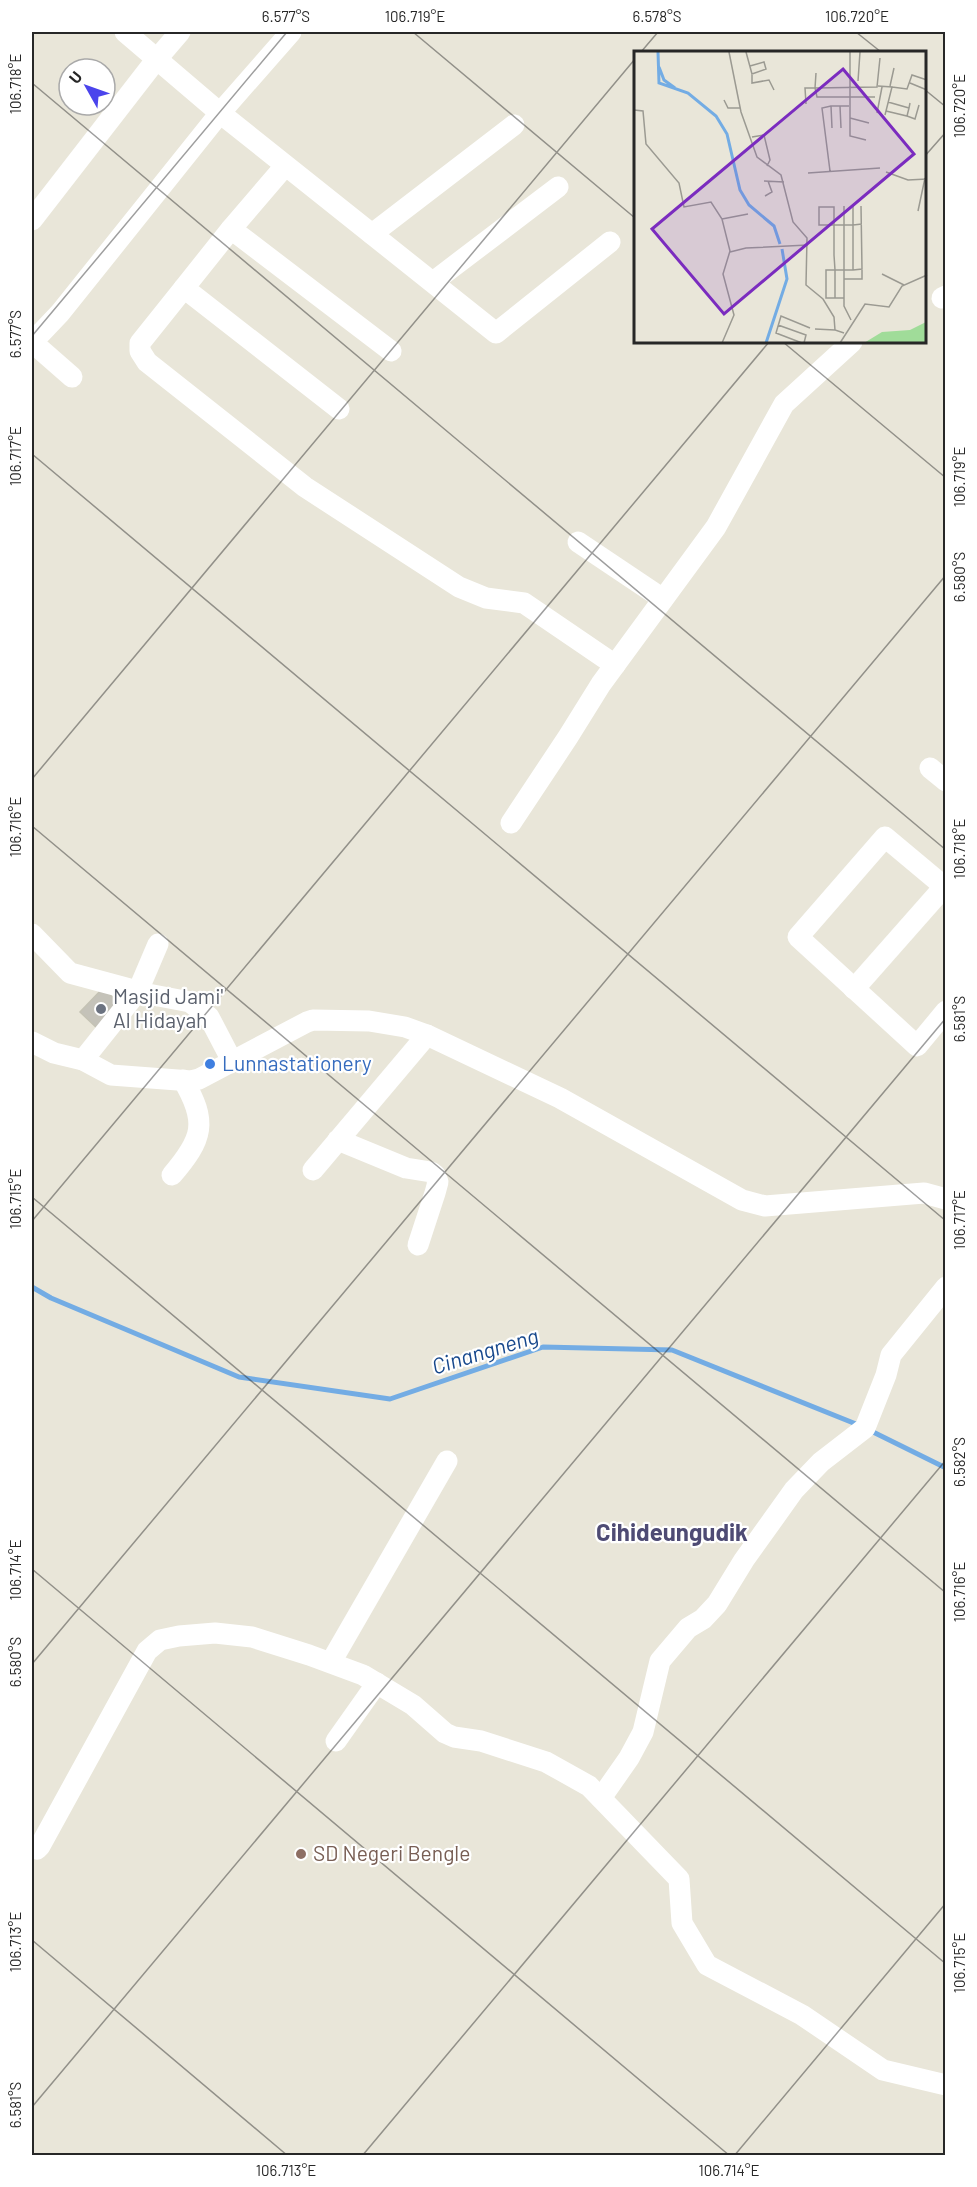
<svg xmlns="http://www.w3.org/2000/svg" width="977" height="2187" font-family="Barlow,sans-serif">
	<rect width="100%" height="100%" fill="#e9e6d9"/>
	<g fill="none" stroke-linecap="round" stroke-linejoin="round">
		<g stroke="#73ace4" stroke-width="5">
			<polyline points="32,1287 51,1298 239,1377 390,1399 543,1347 672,1350 861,1426"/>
			<polyline points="869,1430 946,1468"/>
		</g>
	</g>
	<polygon fill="#c4c2b9" stroke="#c4c2b4" stroke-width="1.5" points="103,988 122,1006 99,1030 80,1012"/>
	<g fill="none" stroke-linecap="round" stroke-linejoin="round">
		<g stroke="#fff" stroke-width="21">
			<polyline points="125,32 220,113 496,333 610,242"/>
			<polyline points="285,166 231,229 184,288 339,409"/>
			<polyline points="32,220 156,60 180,32"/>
			<polyline points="231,229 391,351"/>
			<polyline points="372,234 514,125"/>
			<polyline points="433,282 558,187"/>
			<polyline points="184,288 140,343 140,351 147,362 305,487 459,587 486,598 524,603 615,665"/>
			<polyline points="942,298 946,296"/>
			<polyline points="32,338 41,333 60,313 220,113 291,32"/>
			<polyline points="32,342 72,377"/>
			<polyline points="578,542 663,599"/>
			<polyline points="930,768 946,781"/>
			<polyline points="511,823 568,737 601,684 716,527 784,404 852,342"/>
			<polyline points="946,888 885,837 798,937 917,1046 946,1011"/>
			<polyline points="32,934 70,973 148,994 190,1002 209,1017 232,1061"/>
			<polyline points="854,989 944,887"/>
			<polyline points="32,1042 54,1053 83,1060 111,1075 191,1081 199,1079 307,1022 313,1020 369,1021 405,1027 427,1035 560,1098 742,1200 765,1206 924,1193 946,1199"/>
			<polyline points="83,1060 138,991 158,944"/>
			<polyline points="338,1140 406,1168 431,1172 435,1175 438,1182 435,1193 418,1245"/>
			<polyline points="313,1170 427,1035"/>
			<path d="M172 1175C203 1139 208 1122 183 1080"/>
			<polyline points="331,1662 447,1461"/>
			<polyline points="336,1741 377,1683"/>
			<polyline points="601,1798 629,1758 643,1732 660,1661 688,1628 703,1619 717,1604 744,1560 794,1490 821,1462 865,1428 886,1375 891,1355 946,1287"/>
			<polyline points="32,1847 37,1849 40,1846 147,1651 160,1640 179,1636 215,1633 252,1637 309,1655 363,1675 413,1705 445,1733 454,1737 481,1741 546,1762 589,1786 679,1879 682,1923 707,1965 802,2015 883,2070 946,2085"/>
		</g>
	</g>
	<path fill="none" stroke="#272727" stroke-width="1.5" stroke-opacity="0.45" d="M413 32 635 218M856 32 881 52M641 52 658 32M32 83 946 850M924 89 946 107M924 157 946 132M32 336 287 32M783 342 946 478M32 454 946 1221M32 779 635 59M32 826 946 1593M32 1197 946 1964M32 1221 769 342M32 1569 730 2156M32 1664 946 575M32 1940 288 2156M32 2107 946 1018M362 2156 946 1460M734 2156 946 1903"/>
	<circle fill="#6b7280" stroke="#fff" stroke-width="2" cx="101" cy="1009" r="6"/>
	<circle fill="#3f7fe0" stroke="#fff" stroke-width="2" cx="210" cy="1064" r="6"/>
	<circle fill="#8d6e63" stroke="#fff" stroke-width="2" cx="301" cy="1854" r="6"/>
	<g text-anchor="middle" stroke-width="4.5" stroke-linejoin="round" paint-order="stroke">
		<g font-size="21" fill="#5b616d" stroke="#fff" text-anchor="start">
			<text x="113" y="1004">Masjid Jami'<tspan x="113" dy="24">Al Hidayah</tspan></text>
		</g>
		<g font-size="21" fill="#366cbe" stroke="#fff" text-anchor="start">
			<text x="222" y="1071">Lunnastationery</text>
		</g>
		<g font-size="21" fill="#785e54" stroke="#fff" text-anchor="start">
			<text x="313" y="1861">SD Negeri Bengle</text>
		</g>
		<g font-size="22" font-style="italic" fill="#17488c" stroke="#fff">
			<text transform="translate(485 1351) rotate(-17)" y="8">Cinangneng</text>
		</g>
		<g font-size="24" font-weight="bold" fill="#4e4b74" stroke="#fff">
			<text x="672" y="1541">Cihideungudik</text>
		</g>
	</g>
	<g transform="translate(634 51)">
		<rect width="292" height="292" fill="#e9e6d9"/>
		<path d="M292 271V292H230L248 281 276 279Z" fill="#a0dc99"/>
		<path fill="none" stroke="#73ace4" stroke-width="3" d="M24 1 25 32 54 42 82 65 93 83 106 139 115 154 140 175 146 193M25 16 30 29 41 37M132 292 153 228 148 198"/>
		<path fill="none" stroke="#9b9a92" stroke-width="1.5" d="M95 1 107 61 123 106 147 124 159 171 173 187 172 234 189 248 200 266 201 279 210 282M112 1 118 23 132 18 130 11 116 15M216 1V85L232 89M118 23V32L135 29 140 39M224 30 226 1M276 32 293 39M244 35 258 36 251 64M256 35 260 17M258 36 273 38 278 24 293 29M241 46H183L181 37 243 36 246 7M90 49 94 57H106M254 51 275 57 276 52M172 53 171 37H181L182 22M206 55 207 77M0 59 9 60 12 93 45 132 50 156 77 151 88 168 96 200 89 223 100 264 88 292M252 60 273 65 275 57M243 62 248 36M273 65 281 68 285 54M216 67 235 72M198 77 197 55H215M118 86 130 84 136 109 133 115M196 120 188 57 197 55M252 121 274 129 293 128M174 122 246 117M130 130 150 131M131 145 138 141 134 130M210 155V255L217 269M219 155V219H201L200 204V156H185V174H219L228 173M284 160 291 127M88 168 114 163M96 201 112 197 174 194M219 219 228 218 227 155M248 223 270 234M210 228H228V218M201 247V219H192V247H210M144 274 172 284 170 292M181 278 201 279M168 292 142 282 147 265 176 277M206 292 231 253 255 256 268 235 293 224"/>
		<path fill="#7b2cbf" fill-opacity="0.15" stroke="#7b2cbf" stroke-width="3" d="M209 18 280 103 90 263 18 178Z"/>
		<rect width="292" height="292" fill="none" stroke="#272727" stroke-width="3"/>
	</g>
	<rect width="977" height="2187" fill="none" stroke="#ffffff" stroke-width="66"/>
	<g transform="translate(87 87) rotate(310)"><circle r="28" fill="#ffffff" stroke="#a9a9a9" stroke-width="1.5"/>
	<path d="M0-4.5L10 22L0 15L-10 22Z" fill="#4b44ec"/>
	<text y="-9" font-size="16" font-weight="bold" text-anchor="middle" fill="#272727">U</text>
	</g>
	<rect x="33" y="33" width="911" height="2121" fill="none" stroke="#272727" stroke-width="2"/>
	<g font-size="15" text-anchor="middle" fill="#272727">
		<text x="286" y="22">6.577°S</text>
		<text x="415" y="22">106.719°E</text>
		<text x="657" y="22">6.578°S</text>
		<text x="857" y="22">106.720°E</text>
		<text transform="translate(16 84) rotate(-90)" y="5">106.718°E</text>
		<text transform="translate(960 106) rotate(-90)" y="5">106.720°E</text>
		<text transform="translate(16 334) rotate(-90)" y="5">6.577°S</text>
		<text transform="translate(16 456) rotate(-90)" y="5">106.717°E</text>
		<text transform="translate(960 477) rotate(-90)" y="5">106.719°E</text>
		<text transform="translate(960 577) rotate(-90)" y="5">6.580°S</text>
		<text transform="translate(16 827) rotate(-90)" y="5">106.716°E</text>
		<text transform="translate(960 849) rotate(-90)" y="5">106.718°E</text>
		<text transform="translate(960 1019) rotate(-90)" y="5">6.581°S</text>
		<text transform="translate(16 1199) rotate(-90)" y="5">106.715°E</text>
		<text transform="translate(960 1220) rotate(-90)" y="5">106.717°E</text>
		<text transform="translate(960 1462) rotate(-90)" y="5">6.582°S</text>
		<text transform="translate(16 1570) rotate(-90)" y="5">106.714°E</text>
		<text transform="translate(960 1592) rotate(-90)" y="5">106.716°E</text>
		<text transform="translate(16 1662) rotate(-90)" y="5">6.580°S</text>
		<text transform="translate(16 1942) rotate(-90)" y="5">106.713°E</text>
		<text transform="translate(960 1963) rotate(-90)" y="5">106.715°E</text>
		<text transform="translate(16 2105) rotate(-90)" y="5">6.581°S</text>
		<text x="286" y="2176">106.713°E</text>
		<text x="729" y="2176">106.714°E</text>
	</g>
</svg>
